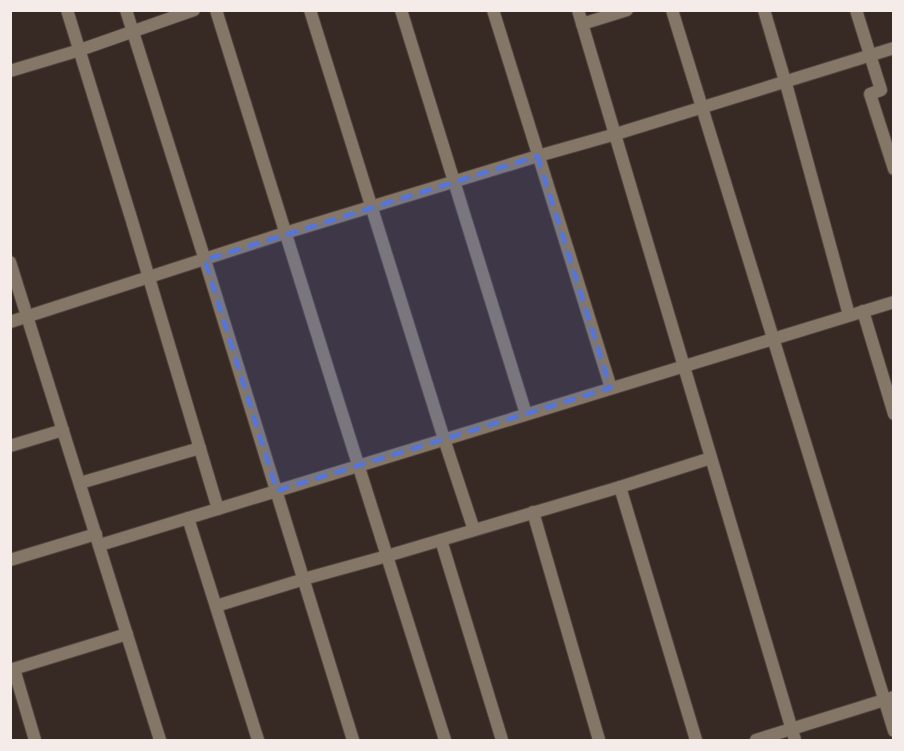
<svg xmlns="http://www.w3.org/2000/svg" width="904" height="751" font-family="Ubuntu,sans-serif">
	<rect width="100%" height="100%" fill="#372924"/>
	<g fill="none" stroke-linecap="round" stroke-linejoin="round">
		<defs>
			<g id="minor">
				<polyline points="67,10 132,221 218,509"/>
				<polyline points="126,10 205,260 353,740"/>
				<polyline points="216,10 333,385 445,740"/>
				<polyline points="310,10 444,439 474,530"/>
				<polyline points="401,10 526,414"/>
				<polyline points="493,10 611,388"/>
				<polyline points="578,10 795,740"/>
				<polyline points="672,10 894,731"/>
				<polyline points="764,10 788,91 849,315"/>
				<polyline points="856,10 881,90 870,94 894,169"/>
				<polyline points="582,24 627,10"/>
				<polyline points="10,71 80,50 194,10"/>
				<polyline points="863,311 894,414"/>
				<polyline points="10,322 285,233 538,156 616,134 894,48"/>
				<polyline points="10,446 63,430"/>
				<polyline points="80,483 200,448"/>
				<polyline points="620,487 696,740"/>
				<polyline points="533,512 599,740"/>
				<polyline points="188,518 258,740"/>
				<polyline points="441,540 502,740"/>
				<polyline points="100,545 894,302"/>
				<polyline points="10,560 96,534"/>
				<polyline points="216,606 311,577 387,556 620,487 711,458"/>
				<polyline points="14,669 35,740"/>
				<polyline points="10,670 127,634"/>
			</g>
			<g id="tertiary">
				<polyline points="10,262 160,740"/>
				<polyline points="756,740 894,697"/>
			</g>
		</defs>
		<use href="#minor" stroke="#52443f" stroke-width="14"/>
		<use href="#tertiary" stroke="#52443f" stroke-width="14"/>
		<use href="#minor" stroke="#847767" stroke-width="12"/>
		<use href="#tertiary" stroke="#847767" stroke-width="12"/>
	</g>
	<path fill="#5375dc" fill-opacity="0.2" stroke="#5375dc" stroke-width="4.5" stroke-dasharray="12 8" stroke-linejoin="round" d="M538 156 611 388 277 491 205 260Z"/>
	<rect width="904" height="751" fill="none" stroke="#f5ebe8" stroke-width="24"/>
</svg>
